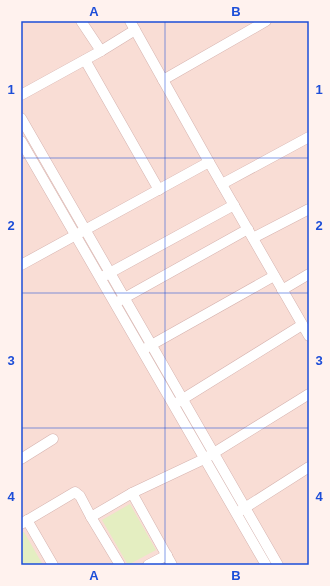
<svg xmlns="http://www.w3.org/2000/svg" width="330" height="586" font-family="Arial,sans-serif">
	<rect width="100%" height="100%" fill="#ffebe5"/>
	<rect fill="#f9ddd5" x="21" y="21" width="288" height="544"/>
	<g fill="#e4eec1">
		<polygon points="130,504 156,550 128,565 102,520"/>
		<polygon points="24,532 43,565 21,565 21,533"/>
	</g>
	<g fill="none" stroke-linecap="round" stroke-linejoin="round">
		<defs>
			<g id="minor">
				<polyline points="81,21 101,51"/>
				<polyline points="130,21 209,162"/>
				<polyline points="85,60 159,190"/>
				<polyline points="163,80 266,21"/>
				<polyline points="21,95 101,51 135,30"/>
				<polyline points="21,118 278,565"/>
				<polyline points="21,141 266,565"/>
				<polyline points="222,184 309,137"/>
				<polyline points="253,238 309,209"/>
				<polyline points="21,265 209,162 309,336"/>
				<polyline points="104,276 234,205"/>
				<polyline points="282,290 309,274"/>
				<polyline points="119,301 248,229"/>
				<polyline points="146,348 274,276"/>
				<polyline points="178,402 302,325"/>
				<polyline points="21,459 53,439"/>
				<polyline points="132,493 172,565"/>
				<polyline points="240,511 309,467"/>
				<polyline points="91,517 120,565"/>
				<polyline points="27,520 53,565"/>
				<polyline points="21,524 75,492 80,496 91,517 132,493 204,459 309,394"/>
				<polyline points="148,565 167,555"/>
			</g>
		</defs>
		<use href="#minor" stroke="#d6b3af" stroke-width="11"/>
		<use href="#minor" stroke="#fff" stroke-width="10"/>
	</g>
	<path fill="none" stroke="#1d4ed8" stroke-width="1" stroke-opacity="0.55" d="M165 21V565M21 158H309M21 293H309M21 428H309"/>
	<rect width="330" height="586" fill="none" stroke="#fff2ee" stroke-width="44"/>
	<rect x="22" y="22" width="286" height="542" fill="none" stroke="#1d4ed8" stroke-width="1.5"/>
	<g font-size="13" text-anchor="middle" font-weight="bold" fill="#1d4ed8">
		<text x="94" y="16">A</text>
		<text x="236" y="16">B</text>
		<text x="11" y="94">1</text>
		<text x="319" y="94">1</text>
		<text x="11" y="230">2</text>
		<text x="319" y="230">2</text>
		<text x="11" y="365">3</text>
		<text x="319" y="365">3</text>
		<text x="11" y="501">4</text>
		<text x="319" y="501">4</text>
		<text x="94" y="580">A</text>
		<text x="236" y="580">B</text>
	</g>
</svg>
